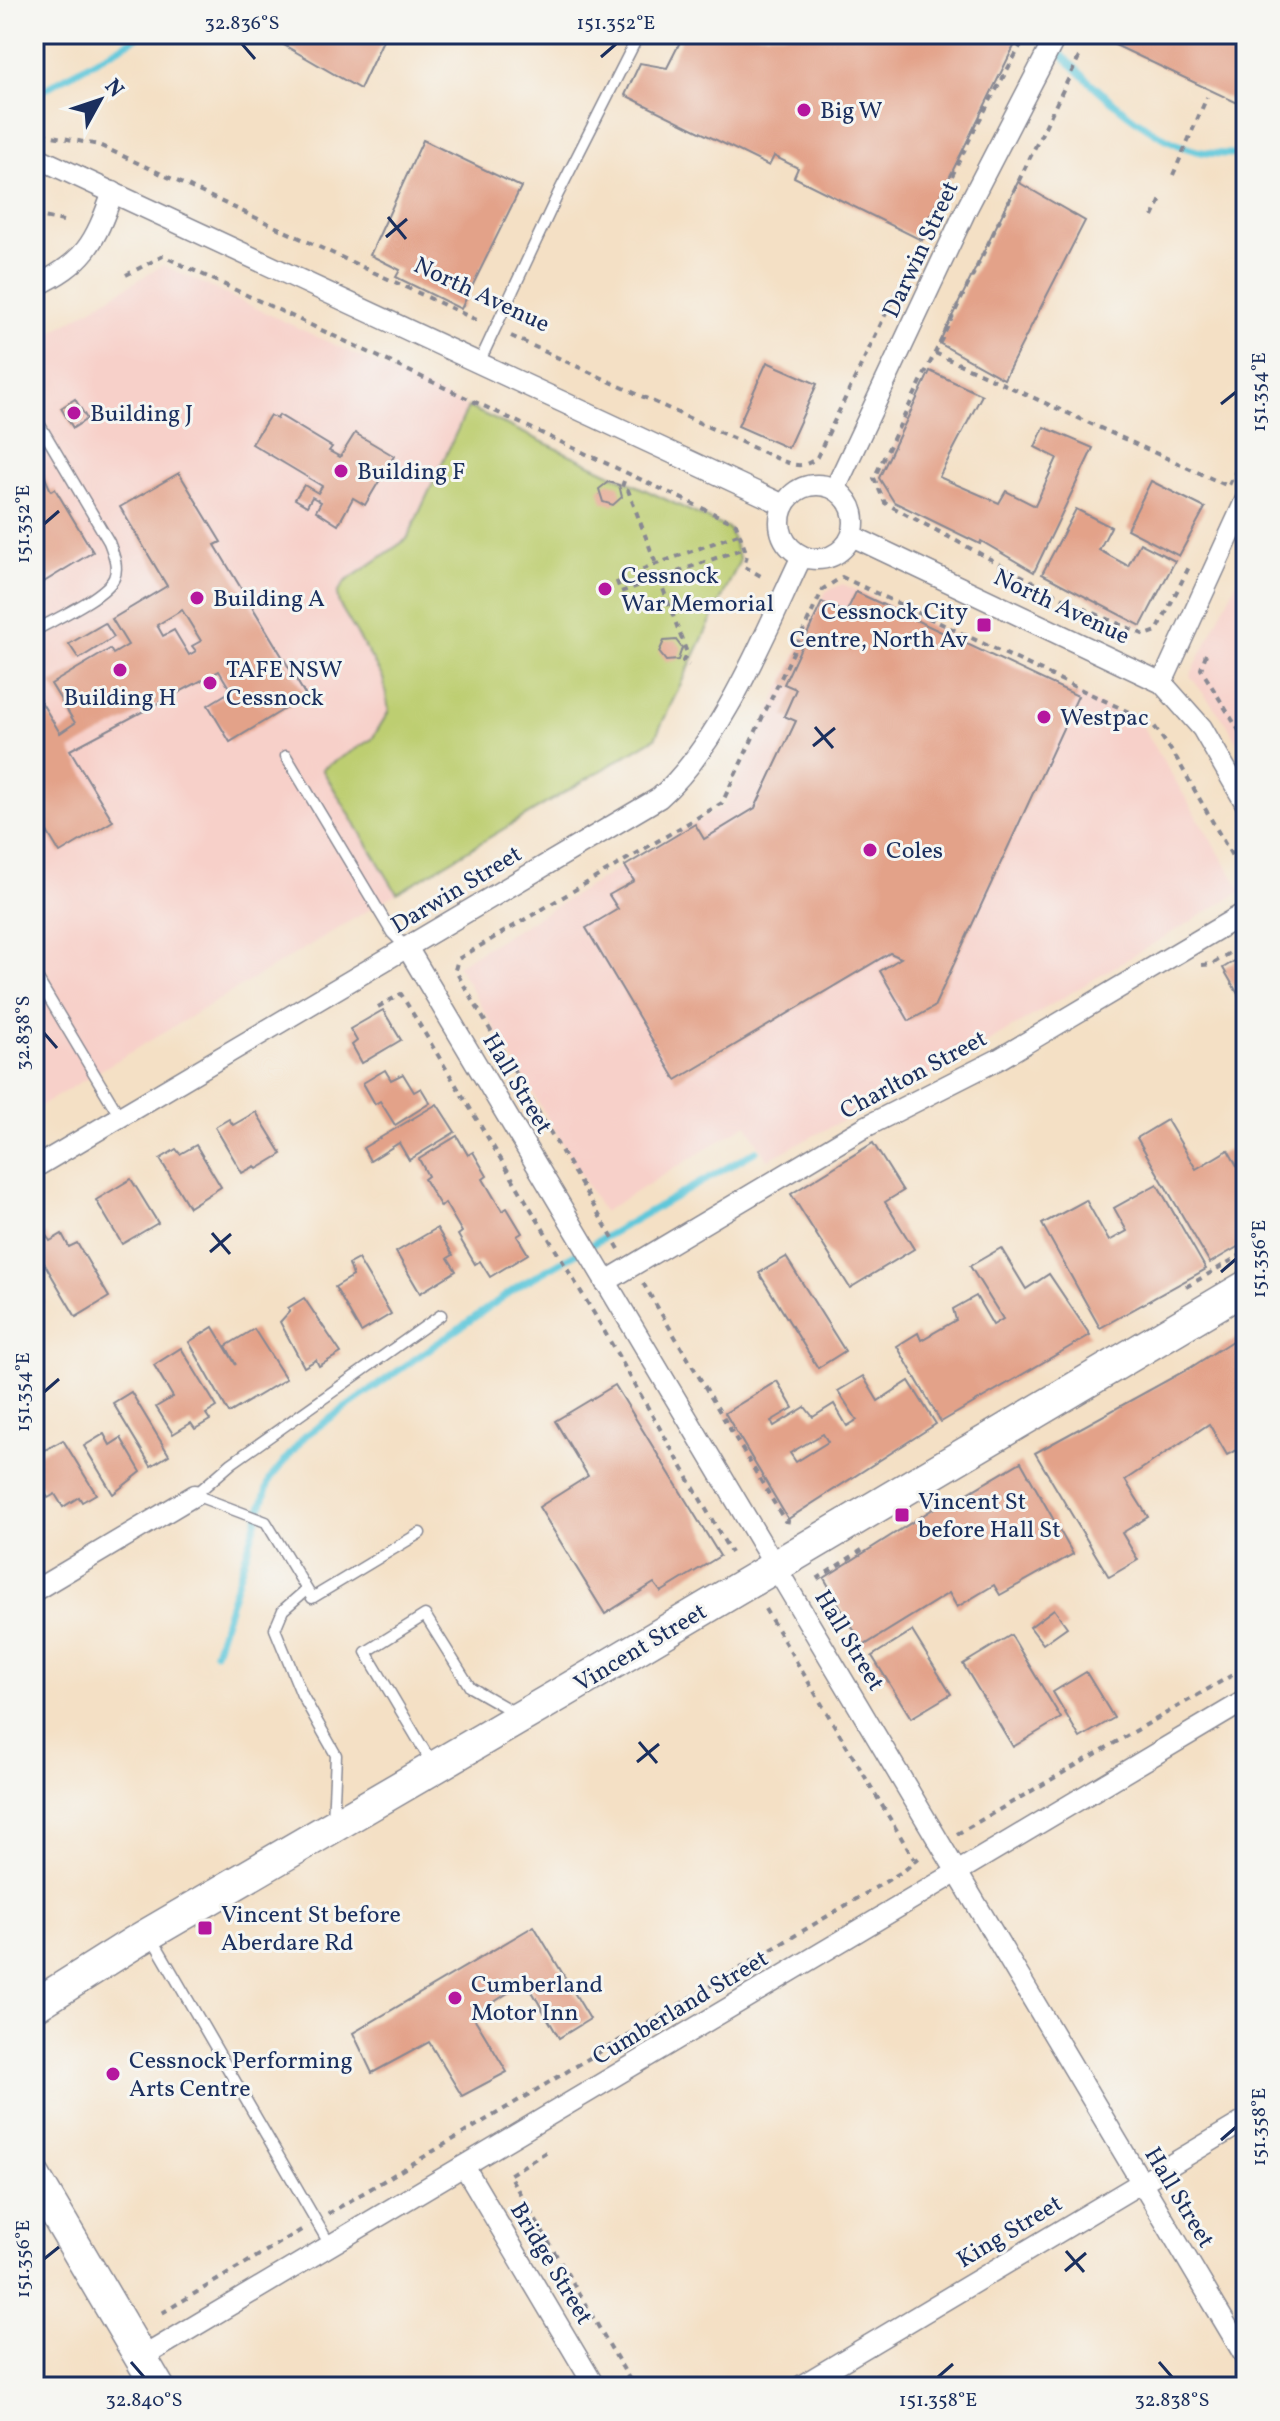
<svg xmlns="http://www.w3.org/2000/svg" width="1280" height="2421" font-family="Vollkorn,serif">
	<rect width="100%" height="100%" fill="#f6f6f2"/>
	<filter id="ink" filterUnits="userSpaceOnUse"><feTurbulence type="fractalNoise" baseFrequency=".0125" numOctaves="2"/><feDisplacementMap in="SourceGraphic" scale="16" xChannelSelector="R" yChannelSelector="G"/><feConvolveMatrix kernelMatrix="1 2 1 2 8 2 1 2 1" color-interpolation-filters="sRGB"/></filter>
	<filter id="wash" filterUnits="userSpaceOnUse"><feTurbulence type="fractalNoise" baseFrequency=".006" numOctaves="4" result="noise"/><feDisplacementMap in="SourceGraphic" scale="32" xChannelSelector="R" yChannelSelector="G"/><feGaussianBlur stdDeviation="1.8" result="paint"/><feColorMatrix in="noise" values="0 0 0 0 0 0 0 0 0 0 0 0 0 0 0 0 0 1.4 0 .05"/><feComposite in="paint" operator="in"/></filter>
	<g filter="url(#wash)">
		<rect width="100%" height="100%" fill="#f4e0c5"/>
		<g fill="#f7d0c9">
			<polygon points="163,265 468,407 407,540 345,581 337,594 339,604 383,678 389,711 372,739 322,769 397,893 34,1110 34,343"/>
			<polygon points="1246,563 1246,760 1227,724 1190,676"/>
			<polygon points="843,584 1141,724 1242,891 955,1062 767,1160 747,1124 603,1212 457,965 725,805 826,591"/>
		</g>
		<polygon fill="#bdce71" stroke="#6c7e68" stroke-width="2" points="468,407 729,529 740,560 655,738 397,893 322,769 372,739 389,711 383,678 339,604 337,594 345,582 407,539"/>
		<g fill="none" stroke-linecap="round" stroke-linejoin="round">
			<g stroke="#5ec7da" stroke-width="7">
				<path d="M1041 34C1079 73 1143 138 1197 151 1213 155 1230 154 1246 154"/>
				<polyline points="34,95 143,34"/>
				<polyline points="215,1652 270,1479 305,1436 522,1284 756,1151"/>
			</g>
		</g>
		<g id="blocks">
			<g fill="#e3a289" fill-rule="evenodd">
				<polygon points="265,34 386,34 360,89"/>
				<polygon points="684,34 1020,34 919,239 794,177 798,168 774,156 769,166 625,95 640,63 667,68"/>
				<polygon points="1092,34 1246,34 1246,107"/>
				<polygon points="423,140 521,187 461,309 396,277 400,270 370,255"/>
				<polygon points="1018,182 1085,221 1004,379 939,343"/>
				<polygon points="767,362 817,384 788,448 738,426"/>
				<polygon points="930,371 982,395 939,477 999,503 1006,491 1035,506 1057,458 1035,447 1044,427 1093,448 1034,572 981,541 980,544 894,502 879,478"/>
				<polygon points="75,399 87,419 73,428 61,408"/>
				<polygon points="270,415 277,419 279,415 332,447 329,451 340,457 355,433 394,456 365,505 353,498 338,525 316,511 321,502 312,497 307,506 295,499 304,485 318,493 322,486 252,444"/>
				<polygon points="34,453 51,491 55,489 93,552 34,588"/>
				<path d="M179 473 221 542 215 545 306 696 230 742 208 705 231 691 219 671 70 750 113 821 60 853 34 810V690L60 733 75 723 51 684 110 649 113 654 128 645 112 619 167 586 120 507ZM182 610 201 641 192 646 196 651 189 655 174 630 163 636 157 625Z"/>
				<polygon points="1151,481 1205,508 1179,556 1127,529"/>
				<polygon points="608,482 619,485 622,497 613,505 603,502 599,489"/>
				<polygon points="1076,509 1111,527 1099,550 1128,566 1140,543 1175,561 1141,626 1042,574"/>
				<polygon points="856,592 1078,696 934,1007 909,1021 880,971 901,958 890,953 676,1080 586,928 618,909 609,895 634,881 625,866 695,824 704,839 755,808 796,721 784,716 796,689 784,684 822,602 846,613"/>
				<polygon points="105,623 114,637 79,659 69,644"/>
				<polygon points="676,640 682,648 678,660 666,661 659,652 664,641"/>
				<polygon points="34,834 44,851 34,857"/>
				<polygon points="1246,954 1246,1008 1223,968"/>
				<polygon points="383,1010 401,1040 362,1063 352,1045 357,1041 350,1029"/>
				<polygon points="385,1070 391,1080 403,1074 414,1092 421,1088 430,1103 395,1125 380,1101 375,1104 363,1083"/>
				<polygon points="437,1104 455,1132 409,1160 399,1143 370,1161 363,1148"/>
				<polygon points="256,1112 282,1154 257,1169 255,1166 242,1173 215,1127 229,1119 233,1125"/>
				<polygon points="1167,1120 1196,1169 1228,1150 1246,1182 1246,1242 1210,1263 1137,1138"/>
				<polygon points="457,1136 468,1155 473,1152 487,1176 483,1179 502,1211 507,1208 522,1233 517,1236 528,1254 490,1277 480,1261 475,1264 458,1235 462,1232 445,1203 441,1207 424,1179 428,1176 419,1159"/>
				<polygon points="873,1143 903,1191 885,1202 914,1249 850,1288 791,1194"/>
				<polygon points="196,1145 221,1187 189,1207 160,1159 176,1149 180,1154"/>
				<polygon points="131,1179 158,1223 122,1244 96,1200"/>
				<polygon points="1157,1184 1206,1269 1100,1328 1042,1224 1086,1200 1109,1241 1127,1231 1114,1208"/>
				<polygon points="437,1228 453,1255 448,1258 456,1271 420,1293 396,1252"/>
				<polygon points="45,1234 50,1241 62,1234 69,1247 77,1243 109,1297 76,1317 34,1246 34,1241"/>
				<polygon points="1001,1248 1026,1289 1049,1274 1090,1335 941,1422 897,1346 918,1333 921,1340 956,1320 953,1309 976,1296 993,1325 1003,1319 970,1266"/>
				<polygon points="786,1257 845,1351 818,1368 759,1273"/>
				<polygon points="358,1259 391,1314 361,1332 335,1287 353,1276 349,1264"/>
				<polygon points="34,1284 45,1302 34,1309"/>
				<polygon points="304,1298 341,1353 319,1366 316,1360 304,1367 280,1322 290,1311 288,1308"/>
				<polygon points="213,1327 236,1365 226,1346 254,1329 286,1379 229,1413 189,1342"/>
				<polygon points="1246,1332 1246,1452 1242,1447 1227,1455 1209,1424 1125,1480 1148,1517 1122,1533 1138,1560 1109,1577 1035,1453 1190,1368"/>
				<polygon points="181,1348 217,1407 206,1414 210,1420 195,1429 191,1423 173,1434 156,1407 173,1397 154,1365"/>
				<path d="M863 1376 878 1401 909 1381 936 1424 788 1519 725 1413 777 1381 793 1408 771 1421 774 1426 805 1407 813 1417 834 1404 847 1426 857 1420 838 1391ZM823 1434 828 1442 796 1462 790 1453Z"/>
				<polygon points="615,1385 720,1556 661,1592 654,1583 605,1614 539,1507 588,1476 555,1421"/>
				<polygon points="131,1392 169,1455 151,1466 113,1403"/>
				<polygon points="104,1434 110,1445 121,1438 141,1472 113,1494 84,1446"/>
				<polygon points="63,1440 96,1494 82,1502 79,1497 63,1507 55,1494 48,1498 34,1475 34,1456"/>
				<polygon points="1021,1462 1073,1554 1000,1595 994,1585 957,1607 949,1593 863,1646 824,1578 944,1502 946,1506"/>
				<polygon points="1054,1609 1067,1627 1043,1644 1030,1627"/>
				<polygon points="912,1631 951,1694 911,1718 872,1656"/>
				<polygon points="1011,1635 1061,1718 1013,1747 963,1664"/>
				<polygon points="1086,1672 1114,1718 1080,1738 1053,1692"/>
				<polygon points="534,1926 590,2019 559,2038 526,1981 473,2016 507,2072 462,2096 429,2042 372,2073 353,2033"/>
			</g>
		</g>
	</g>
	<g filter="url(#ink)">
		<use href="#blocks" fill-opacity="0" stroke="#888892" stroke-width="2"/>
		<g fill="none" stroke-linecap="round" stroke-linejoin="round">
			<defs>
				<g id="service">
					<polyline points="479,363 558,194 639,34"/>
					<path d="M34 415 109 542C113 553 119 567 114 578 105 597 53 620 34 631"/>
					<polyline points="286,756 392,933 408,949"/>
					<polyline points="34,973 120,1117"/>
					<polyline points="420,1533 312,1598 266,1522 195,1495 232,1463 441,1315"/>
					<polyline points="306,1590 283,1610 275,1629 302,1695 336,1755 333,1822"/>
					<polyline points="433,1765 366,1652 425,1615 470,1687 517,1714"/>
					<polyline points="151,1936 330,2245"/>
				</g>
				<g id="minor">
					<polyline points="34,156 784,505"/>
					<path d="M34 287C85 262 94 245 113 192"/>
					<circle cx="817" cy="522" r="37"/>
					<polyline points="835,489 965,212 1057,34"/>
					<polyline points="852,536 1162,683 1202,728 1246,804"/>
					<polyline points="1162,683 1246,499"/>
					<polyline points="408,949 1246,2358"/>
					<path d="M34 1168 659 798C721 744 766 631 802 556"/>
					<polyline points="605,1282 865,1127 999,1059 1246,912"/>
					<polyline points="34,1591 195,1495"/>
					<polyline points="464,2166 595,2387"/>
					<polyline points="141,2358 1246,1700"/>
					<polyline points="799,2387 1246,2120"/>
				</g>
				<g id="primary">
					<polyline points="34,2006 135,1942 562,1693 1246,1287"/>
					<polyline points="34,2176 158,2387"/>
				</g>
			</defs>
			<use href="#service" stroke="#888892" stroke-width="13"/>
			<use href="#minor" stroke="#888892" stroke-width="23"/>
			<use href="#primary" stroke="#888892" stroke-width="35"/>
			<g stroke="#888892" stroke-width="4" stroke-dasharray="6 6" stroke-linecap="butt">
				<polyline points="1079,57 874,478 885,503 1082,608 1145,635 1157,631 1190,565"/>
				<polyline points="42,134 99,145 481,322"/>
				<polyline points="1173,175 1207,97"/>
				<polyline points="34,215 63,221"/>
				<polyline points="1153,217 1162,197"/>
				<polyline points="126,275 163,256 736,524 747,555 744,567 763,577"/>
				<path d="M511 336 778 459C794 466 804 469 817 457L974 130 1027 34"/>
				<polyline points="935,353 1228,486"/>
				<polyline points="624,481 622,487 628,490 656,564"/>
				<polyline points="1229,485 1237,469"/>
				<polyline points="738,534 616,579 621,592 744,548"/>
				<polyline points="659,578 687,653 683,661 689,665"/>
				<polyline points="1206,654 1201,669 1246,742"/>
				<polyline points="1202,965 1212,964 1246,943"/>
				<polyline points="378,1007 401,994 595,1315 731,1553"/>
				<polyline points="619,1249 455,970 458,959 722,803 823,589 842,577 1152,723 1177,759 1245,879"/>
				<polyline points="643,1283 785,1521 794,1522"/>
				<polyline points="1186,1287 1246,1252"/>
				<polyline points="817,1579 862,1550"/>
				<polyline points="765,1609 914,1859"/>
				<polyline points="957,1834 1246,1667"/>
				<polyline points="546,2152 509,2175 634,2387"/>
				<polyline points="328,2214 905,1870 922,1855"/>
				<polyline points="162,2313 303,2229"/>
			</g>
			<use href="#service" stroke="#fff" stroke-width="10"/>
			<use href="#minor" stroke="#fff" stroke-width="20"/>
			<use href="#primary" stroke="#fff" stroke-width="32"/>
		</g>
	</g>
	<path fill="none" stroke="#1b2f5e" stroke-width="3" d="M242 44 255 59M601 57 616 44M388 217 406 239M386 237 407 219M1221 404 1236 392M44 524 59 511M815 727 833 748M813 746 835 728M44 1033 57 1048M212 1233 230 1254M210 1252 231 1234M1221 1272 1236 1259M44 1392 59 1379M639 1742 657 1763M637 1762 659 1744M1221 2140 1236 2127M1066 2251 1084 2272M44 2259 59 2247M1065 2271 1086 2253M131 2362 144 2377M1159 2362 1172 2377M938 2377 953 2364"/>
	<g fill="#b5179e" stroke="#f6f6f2" stroke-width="3">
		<circle cx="804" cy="110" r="8"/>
		<circle cx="74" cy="413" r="8"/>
		<circle cx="341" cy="471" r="8"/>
		<circle cx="605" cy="589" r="8"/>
		<circle cx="197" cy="598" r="8"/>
		<rect x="976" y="617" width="16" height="16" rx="4"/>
		<circle cx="120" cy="670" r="8"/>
		<circle cx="210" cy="683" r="8"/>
		<circle cx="1044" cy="717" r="8"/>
		<circle cx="870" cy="850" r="8"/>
		<rect x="894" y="1507" width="16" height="16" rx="4"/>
		<rect x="197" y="1920" width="16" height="16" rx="4"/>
		<circle cx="455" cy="1998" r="8"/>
		<circle cx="113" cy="2074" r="8"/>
	</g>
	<g text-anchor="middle" stroke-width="6" stroke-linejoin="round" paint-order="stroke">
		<g font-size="24" fill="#1b2f5e" stroke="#f6f6f2" text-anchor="start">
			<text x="820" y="118">Big W</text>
			<text x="90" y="421">Building J</text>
			<text x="357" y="479">Building F</text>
			<text x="621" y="583">Cessnock<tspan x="621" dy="28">War Memorial</tspan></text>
			<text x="213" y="606">Building A</text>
			<text x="968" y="619" text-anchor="end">Cessnock City<tspan x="968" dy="28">Centre, North Av</tspan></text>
			<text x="226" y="677">TAFE NSW<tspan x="226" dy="28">Cessnock</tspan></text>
			<text x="120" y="705" text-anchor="middle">Building H</text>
			<text x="1060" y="725">Westpac</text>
			<text x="886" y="858">Coles</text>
			<text x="918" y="1509">Vincent St<tspan x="918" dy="28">before Hall St</tspan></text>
			<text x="221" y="1922">Vincent St before<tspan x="221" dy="28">Aberdare Rd</tspan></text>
			<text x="471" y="1992">Cumberland<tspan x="471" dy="28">Motor Inn</tspan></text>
			<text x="129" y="2068">Cessnock Performing<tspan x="129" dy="28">Arts Centre</tspan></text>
		</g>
		<g font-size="24" fill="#1b2f5e" stroke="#f6f6f2">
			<text transform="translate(920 249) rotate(-65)" y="8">Darwin Street</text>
			<text transform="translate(482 294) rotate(25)" y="8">North Avenue</text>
			<text transform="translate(1062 606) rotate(25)" y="8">North Avenue</text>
			<text transform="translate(456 889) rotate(-31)" y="8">Darwin Street</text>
			<text transform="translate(913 1074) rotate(-28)" y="8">Charlton Street</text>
			<text transform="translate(518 1083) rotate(59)" y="8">Hall Street</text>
			<text transform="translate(850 1640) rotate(59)" y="8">Hall Street</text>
			<text transform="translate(640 1647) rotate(-31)" y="8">Vincent Street</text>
			<text transform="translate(680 2007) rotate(-31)" y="8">Cumberland Street</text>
			<text transform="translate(1180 2197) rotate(59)" y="8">Hall Street</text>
			<text transform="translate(1009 2231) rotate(-31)" y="8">King Street</text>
			<text transform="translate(552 2263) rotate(59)" y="8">Bridge Street</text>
		</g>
	</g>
	<rect width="1280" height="2421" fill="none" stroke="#f6f6f2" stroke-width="88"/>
	<g transform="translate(100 100) rotate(50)" stroke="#f6f6f2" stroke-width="6" paint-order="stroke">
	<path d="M0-6L14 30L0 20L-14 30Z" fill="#1b2f5e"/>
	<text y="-12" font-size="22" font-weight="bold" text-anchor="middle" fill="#1b2f5e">N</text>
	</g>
	<rect x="44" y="44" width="1192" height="2333" fill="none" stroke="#1b2f5e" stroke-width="3"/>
	<g font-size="20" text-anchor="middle" fill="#1b2f5e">
		<text x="242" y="29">32.836°S</text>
		<text x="616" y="29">151.352°E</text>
		<text transform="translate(1258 392) rotate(-90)" y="7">151.354°E</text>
		<text transform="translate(22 524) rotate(-90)" y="7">151.352°E</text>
		<text transform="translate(22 1033) rotate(-90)" y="7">32.838°S</text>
		<text transform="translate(1258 1259) rotate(-90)" y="7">151.356°E</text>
		<text transform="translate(22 1392) rotate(-90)" y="7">151.354°E</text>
		<text transform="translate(1258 2127) rotate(-90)" y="7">151.358°E</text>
		<text transform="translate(22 2259) rotate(-90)" y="7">151.356°E</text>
		<text x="144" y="2406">32.840°S</text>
		<text x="938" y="2406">151.358°E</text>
		<text x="1172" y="2406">32.838°S</text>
	</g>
</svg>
